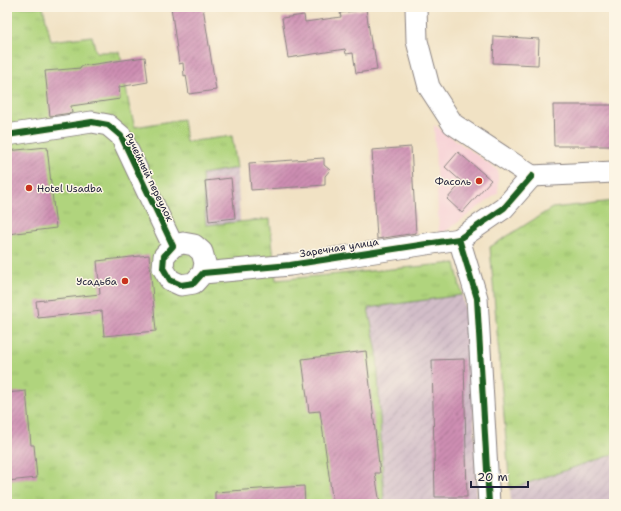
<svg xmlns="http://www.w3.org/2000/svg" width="621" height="511" font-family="'Shantell Sans',sans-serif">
	<defs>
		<pattern id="industrial-furrows" width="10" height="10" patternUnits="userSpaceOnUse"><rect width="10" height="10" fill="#d2bdc8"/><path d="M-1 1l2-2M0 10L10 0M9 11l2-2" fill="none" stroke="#b4a2ad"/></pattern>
		<pattern id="grass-tufts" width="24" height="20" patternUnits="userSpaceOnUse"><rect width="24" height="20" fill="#b0d47d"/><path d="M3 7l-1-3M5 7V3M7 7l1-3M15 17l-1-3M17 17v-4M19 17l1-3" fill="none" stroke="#97b66d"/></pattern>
		<pattern id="building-hatch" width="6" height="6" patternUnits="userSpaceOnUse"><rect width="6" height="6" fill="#ce8eb2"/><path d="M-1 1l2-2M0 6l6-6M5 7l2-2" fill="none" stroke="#a77492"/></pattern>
	</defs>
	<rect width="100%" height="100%" fill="#fcf5e5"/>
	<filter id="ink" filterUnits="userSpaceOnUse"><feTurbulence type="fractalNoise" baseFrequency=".025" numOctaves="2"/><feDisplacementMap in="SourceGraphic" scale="8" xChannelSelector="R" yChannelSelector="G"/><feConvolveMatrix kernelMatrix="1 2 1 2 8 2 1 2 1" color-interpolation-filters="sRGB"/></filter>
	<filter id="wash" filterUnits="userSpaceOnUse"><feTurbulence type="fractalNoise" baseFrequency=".012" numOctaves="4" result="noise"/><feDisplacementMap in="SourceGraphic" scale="16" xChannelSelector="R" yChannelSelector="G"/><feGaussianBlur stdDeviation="0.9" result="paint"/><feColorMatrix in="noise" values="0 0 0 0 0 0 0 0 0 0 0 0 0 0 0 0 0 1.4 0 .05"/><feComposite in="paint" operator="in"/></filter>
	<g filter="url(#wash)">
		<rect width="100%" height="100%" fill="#f1e2c4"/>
		<polygon fill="#f7cfd5" points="434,125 498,170 498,193 439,236"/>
		<g fill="url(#industrial-furrows)">
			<polygon points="237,168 240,222 206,225 202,174"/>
			<polygon points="462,295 472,348 477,504 384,504 377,352 368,307"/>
			<polygon points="614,454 614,504 511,504 510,489"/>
		</g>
		<g fill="url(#grass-tufts)" stroke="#697b5c">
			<polygon points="7,7 43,7 51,41 92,36 96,52 120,52 129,105 135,127 183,119 186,142 232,136 237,168 202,174 206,225 270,219 276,280 455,263 462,295 368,308 377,352 384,504 7,504"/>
			<polygon points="614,201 614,454 510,489 490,247 552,208"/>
		</g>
		<g id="blocks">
			<g fill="url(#building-hatch)">
				<polygon points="171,7 203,7 216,90 189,94 186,75 184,76 183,63 179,64"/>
				<polygon points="366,9 372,49 374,49 377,70 356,73 353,53 346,54 345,49 288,58 282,18 304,15 305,22 341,17 340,13"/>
				<polygon points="494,36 539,39 538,65 493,63"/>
				<polygon points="145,57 148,82 119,87 120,99 71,106 72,113 50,116 45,71 81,68 81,66"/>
				<polygon points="553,105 614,105 614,146 554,146"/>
				<polygon points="47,147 56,228 8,234 7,225 7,151"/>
				<polygon points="411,147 416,233 377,239 372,150"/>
				<polygon points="458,152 491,180 462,213 447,199 462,182 445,167"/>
				<polygon points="324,158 324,165 330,170 325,176 325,185 251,190 249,163"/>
				<polygon points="231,178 235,218 209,221 205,181"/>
				<polygon points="149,255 156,331 104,336 102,311 38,318 36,301 100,294 97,261"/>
				<polygon points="366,351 380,473 375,473 380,504 333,504 320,411 309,412 302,359"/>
				<polygon points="464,359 467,497 435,497 432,360"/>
				<polygon points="26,391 31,445 34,445 37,478 7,481 7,393"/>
				<polygon points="304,486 305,504 215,504 215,492"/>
			</g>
		</g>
	</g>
	<g filter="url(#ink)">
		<use href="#blocks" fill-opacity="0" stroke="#8a8280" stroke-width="1"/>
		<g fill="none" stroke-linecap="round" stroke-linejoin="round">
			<defs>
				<g id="minor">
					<polyline points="416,7 417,41 429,87 453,124 532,176"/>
					<polyline points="7,135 92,122 108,125 121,136 173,246"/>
					<polyline points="532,176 614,172"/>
					<polyline points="459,239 477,298 489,504"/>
					<polyline points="173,246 164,256 163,268 170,280 181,285 194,283 203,273 290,265 459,239 504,208 532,176"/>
					<polyline points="173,246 183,243 194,245 202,252 205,263 203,273"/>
				</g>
			</defs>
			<use href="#minor" stroke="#8a8280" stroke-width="23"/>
			<use href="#minor" stroke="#fff" stroke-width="21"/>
			<defs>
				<g id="cycleway">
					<polyline points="7,135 92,122 108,125 121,136 173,246 164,256 163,268 170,280 181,285 194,283 203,273 290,265 459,239 504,208 532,176"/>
					<polyline points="459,239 477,298 489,504"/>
				</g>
			</defs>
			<use href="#cycleway" stroke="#fcf5e5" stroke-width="8"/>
			<use href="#cycleway" stroke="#1b5e20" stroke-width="6"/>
		</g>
	</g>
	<g fill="#c8321e" stroke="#fcf5e5" stroke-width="1.5">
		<circle cx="479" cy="181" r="4"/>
		<circle cx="29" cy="188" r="4"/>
		<circle cx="125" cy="281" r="4"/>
	</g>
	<g text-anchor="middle" stroke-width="3" stroke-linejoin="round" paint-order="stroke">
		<g font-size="10" fill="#22223b" stroke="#fcf5e5">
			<text transform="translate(150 177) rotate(64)" y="4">Ручейный переулок</text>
			<text transform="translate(339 247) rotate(-9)" y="4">Заречная улица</text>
		</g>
		<g font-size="10" fill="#22223b" stroke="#fcf5e5" text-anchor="end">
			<text x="471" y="185">Фасоль</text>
			<text x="37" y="192" text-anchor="start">Hotel Usadba</text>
			<text x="117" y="285">Усадьба</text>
		</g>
	</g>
	<rect width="621" height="511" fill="none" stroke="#fcf5e5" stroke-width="24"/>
	<path d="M471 481v6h57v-6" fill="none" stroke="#22223b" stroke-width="2"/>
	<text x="477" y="481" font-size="12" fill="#22223b" stroke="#fcf5e5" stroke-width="3" paint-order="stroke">20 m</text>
</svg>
